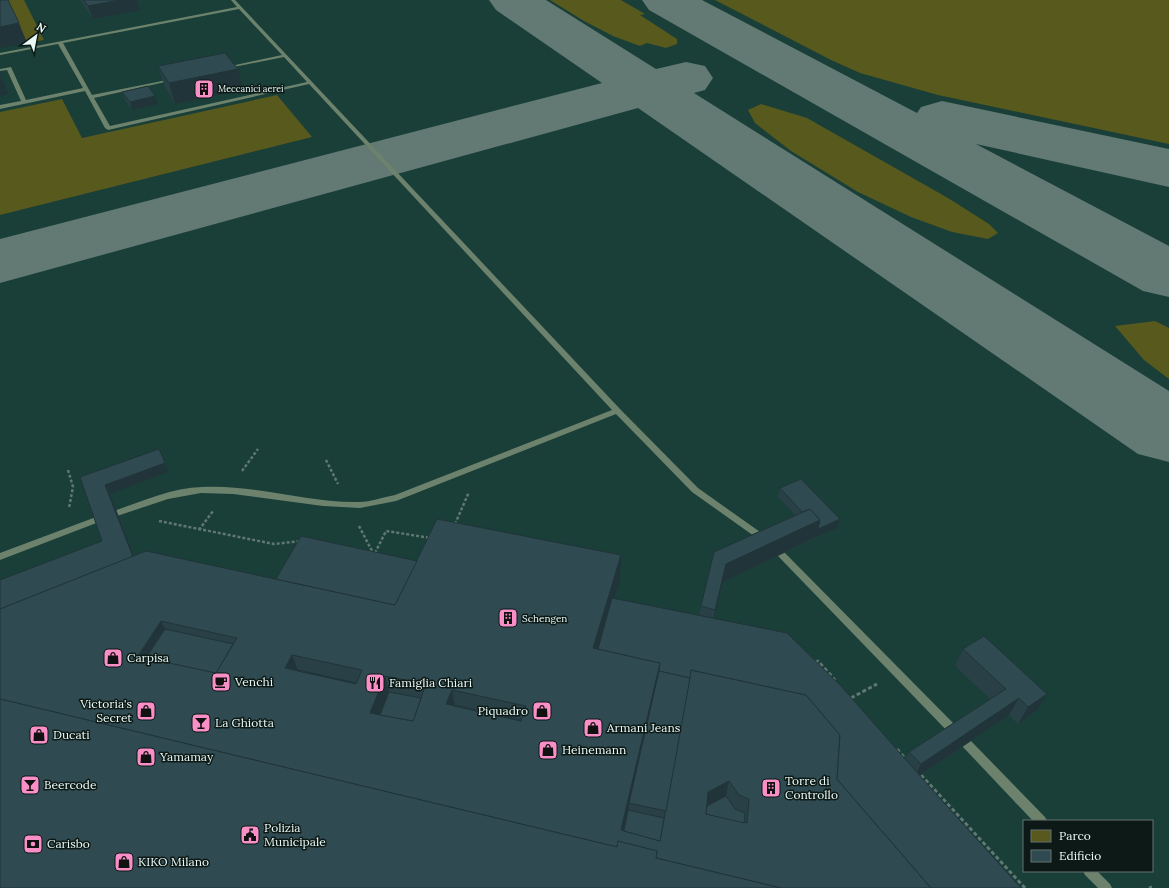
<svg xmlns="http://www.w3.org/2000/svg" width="1169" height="888" font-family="Lora,serif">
	<rect width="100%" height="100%" fill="#19342e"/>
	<path fill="#193f38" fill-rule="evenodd" d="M0 0H1169V888H0ZM1024 821H1152V871H1024Z"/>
	<g fill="#57591d">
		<polygon points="0,0 24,0 44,40 27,43 15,17"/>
		<polygon points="550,0 621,0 645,14 640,15 677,39 677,44 666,48 647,43 640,46 613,36 584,21"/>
		<polygon points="715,0 1169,0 1169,144 938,95 860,73 831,60"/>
		<polygon points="277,95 312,137 0,215 0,112 62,99 82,138"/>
		<polygon points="761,104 807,118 948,198 989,224 998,233 988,239 952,232 911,217 858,192 791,151 755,123 748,110"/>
		<polygon points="1155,321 1169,328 1169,379 1144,360 1115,326"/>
	</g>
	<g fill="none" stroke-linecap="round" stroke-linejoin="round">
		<g fill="#627974" fill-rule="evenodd">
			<polygon points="489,0 546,0 656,69 686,62 705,66 713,78 705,90 694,93 1169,391 1169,462 1138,454 638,108 0,283 0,239 602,83 496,10"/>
			<polygon points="642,0 702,0 917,113 921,107 942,101 1169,149 1169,187 976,144 1169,246 1169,297 1143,291 649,10"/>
		</g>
		<g stroke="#607772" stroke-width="2.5" stroke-dasharray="3 2" stroke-linecap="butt">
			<polyline points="326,460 338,484"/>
			<polyline points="68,470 73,487 69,508"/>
			<polyline points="242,471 258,449"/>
			<polyline points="159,521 274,544 301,541"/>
			<polyline points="455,524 469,492"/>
			<polyline points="359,526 373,553"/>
			<polyline points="199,530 213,511"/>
			<polyline points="375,553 386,531 431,538"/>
		</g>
		<g stroke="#607772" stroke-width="3" stroke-dasharray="4 2.5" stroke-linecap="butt">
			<polyline points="815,663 818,661 835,680"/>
			<polyline points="851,698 877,684"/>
			<polyline points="897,749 908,762"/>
			<polyline points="921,775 1025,888"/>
			<polyline points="1149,888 1152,887"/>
		</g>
		<g fill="#6c826c" fill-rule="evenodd">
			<path d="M231 0H235L620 409 698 488 767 537 768 539 767 541H761L692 492 616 414 396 501 360 508 323 506 233 494 201 493 168 499 117 516 114 515 113 513 114 511C142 501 172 488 202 487 254 484 306 503 359 502 371 502 383 497 395 495L612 410 309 84 108 130 105 128 85 91 0 109V105L21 101 7 70 0 71V69L11 67 26 100 83 88 58 44 0 55V53L237 7ZM239 9 282 55 226 67 224 68V69L284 57 307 82 110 126 94 98 174 80 172 79 92 95 63 43Z"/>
			<polygon points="96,517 99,518 100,520 99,522 0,560 0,553"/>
			<polygon points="781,551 784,552 960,730 961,733 960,736 956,738 952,736 778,556 777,554 778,552"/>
			<polygon points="967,739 971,741 1045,817 1047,821 1033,821 963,747 962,744 963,741"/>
			<polygon points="1083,871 1097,871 1110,884 1112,888 1098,888 1085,875"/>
		</g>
	</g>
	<g fill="#284046">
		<polygon points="80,0 137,0 140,10 93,19"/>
		<polygon points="158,66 243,90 175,104 165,87"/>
		<polygon points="122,92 158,104 132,110 125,100"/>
		<polygon points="168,472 110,494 134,556 276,579 417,561 620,580 615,599 699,615 701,606 714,552 795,515 778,497 780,488 840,519 837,528 723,582 714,618 906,759 909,752 990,699 955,666 963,649 1037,710 1018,724 1009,715 920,776 1021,888 0,888 102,541 80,477"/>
	</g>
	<g fill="#213439">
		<polygon points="120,0 137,0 140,10 93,19 88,6"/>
		<polygon points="19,23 27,43 0,48 0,27"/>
		<polygon points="238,69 243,90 175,104 169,83"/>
		<polygon points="0,73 8,94 0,96"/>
		<polygon points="155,96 158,104 132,110 130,102"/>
		<polygon points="165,463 168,472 110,494 144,583 139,574 105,485"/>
		<polygon points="840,519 837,528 816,537 818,529"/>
		<polygon points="820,520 816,537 723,582 712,627 715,610 726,564"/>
		<polygon points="621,555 620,580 596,664 593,648"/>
		<polygon points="161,621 174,646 160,667 138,656"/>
		<polygon points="292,655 301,679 285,668"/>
		<polygon points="660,663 658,687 629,803 628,818 622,845 621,830"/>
		<polygon points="385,676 391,700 380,729 370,713"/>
		<polygon points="452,690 456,714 446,704"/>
		<polygon points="1047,694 1037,710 1018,724 1028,707"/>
		<polygon points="1019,698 1009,715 913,780 921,764"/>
		<polygon points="729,781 724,804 705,814 708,792"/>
	</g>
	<g fill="#2f4b51" stroke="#213439" fill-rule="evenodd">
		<polygon points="0,0 8,0 19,23 0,27"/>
		<polygon points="84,0 120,0 88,6"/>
		<polygon points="225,53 238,69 169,83 158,66"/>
		<polygon points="0,74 2,79 0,80"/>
		<polygon points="148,86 155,96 130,102 122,92"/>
		<polygon points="159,449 165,463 105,485 133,557 0,609 0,580 102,541 80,477"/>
		<polygon points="801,479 840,519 818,529 820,520 810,509 802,512 780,488"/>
		<polygon points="810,509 820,520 726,564 715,610 701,606 714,552"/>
		<path d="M437 519 621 555 593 648 660 663 621 830 660 841 691 670 806 695 840 735 837 779 931 888H781L656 858 657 851 618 841 617 847 0 699V609L146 551 395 605ZM161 621 237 638 216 673 138 656ZM292 655 362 670 356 684 285 668ZM385 676 426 684 413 721 370 713ZM452 690 526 706 521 721 446 704ZM729 781 739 795 749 799 747 823 706 814 708 792Z"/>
		<polygon points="301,536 417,561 395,605 276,579"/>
		<polygon points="612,598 787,633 841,686 937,795 1021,888 931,888 837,779 840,735 806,695 691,670 690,678 659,671 660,663 598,649"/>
		<polygon points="165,629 233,644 216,673 146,658"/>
		<polygon points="984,636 1047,694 1028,707 1019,698 921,764 909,752 1006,689 963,649"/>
		<polygon points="298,670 356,683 298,671"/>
		<polygon points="659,671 690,678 666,811 629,803"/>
		<polygon points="389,692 421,698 413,721 380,715"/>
		<polygon points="0,699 617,847 618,841 657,851 656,858 781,888 0,888"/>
		<polygon points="455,705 521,720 521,721 454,706"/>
		<polygon points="726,796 735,809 745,813 744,823 706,814 707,806"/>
		<polygon points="628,810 664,818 660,841 624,831"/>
	</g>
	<defs>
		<symbol id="building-square" viewBox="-11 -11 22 22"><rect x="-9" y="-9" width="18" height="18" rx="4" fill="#fa8fc7" stroke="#0d1916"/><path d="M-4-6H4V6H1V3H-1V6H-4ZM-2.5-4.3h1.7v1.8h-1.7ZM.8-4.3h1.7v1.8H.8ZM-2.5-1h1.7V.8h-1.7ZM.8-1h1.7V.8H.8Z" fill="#111"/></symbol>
		<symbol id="shop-square" viewBox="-11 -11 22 22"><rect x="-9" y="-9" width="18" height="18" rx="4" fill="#fa8fc7" stroke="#0d1916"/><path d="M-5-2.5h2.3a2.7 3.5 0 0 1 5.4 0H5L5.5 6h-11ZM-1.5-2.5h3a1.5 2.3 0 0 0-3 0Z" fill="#111"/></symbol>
		<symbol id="cafe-square" viewBox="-11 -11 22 22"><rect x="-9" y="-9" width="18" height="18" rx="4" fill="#fa8fc7" stroke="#0d1916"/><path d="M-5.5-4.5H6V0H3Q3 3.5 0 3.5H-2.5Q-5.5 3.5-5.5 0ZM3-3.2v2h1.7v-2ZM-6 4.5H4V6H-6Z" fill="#111"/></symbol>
		<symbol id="restaurant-square" viewBox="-11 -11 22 22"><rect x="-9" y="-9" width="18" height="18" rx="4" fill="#fa8fc7" stroke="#0d1916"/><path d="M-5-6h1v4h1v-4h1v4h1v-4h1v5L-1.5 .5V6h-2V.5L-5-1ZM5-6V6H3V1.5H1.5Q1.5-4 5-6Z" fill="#111"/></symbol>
		<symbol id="bar-square" viewBox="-11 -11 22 22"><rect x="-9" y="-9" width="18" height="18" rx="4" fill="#fa8fc7" stroke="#0d1916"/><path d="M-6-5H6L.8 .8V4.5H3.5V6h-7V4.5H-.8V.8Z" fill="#111"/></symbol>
		<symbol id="civic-square" viewBox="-11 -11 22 22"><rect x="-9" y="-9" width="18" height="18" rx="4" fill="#fa8fc7" stroke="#0d1916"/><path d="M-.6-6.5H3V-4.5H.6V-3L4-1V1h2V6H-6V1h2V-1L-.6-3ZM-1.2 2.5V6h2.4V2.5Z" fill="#111"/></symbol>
		<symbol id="bank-square" viewBox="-11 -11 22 22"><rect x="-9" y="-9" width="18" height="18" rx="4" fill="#fa8fc7" stroke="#0d1916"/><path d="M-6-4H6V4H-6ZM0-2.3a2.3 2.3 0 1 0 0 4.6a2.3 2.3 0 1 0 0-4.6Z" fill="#111"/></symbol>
	</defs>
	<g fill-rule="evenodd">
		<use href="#building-square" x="193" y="78" width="22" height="22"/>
		<use href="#building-square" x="497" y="607" width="22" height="22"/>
		<use href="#shop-square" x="102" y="647" width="22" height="22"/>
		<use href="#cafe-square" x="210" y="671" width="22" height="22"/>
		<use href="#restaurant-square" x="364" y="672" width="22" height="22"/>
		<use href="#shop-square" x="135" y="700" width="22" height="22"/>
		<use href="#shop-square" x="531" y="700" width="22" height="22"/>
		<use href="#bar-square" x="190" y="712" width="22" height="22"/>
		<use href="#shop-square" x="582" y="717" width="22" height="22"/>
		<use href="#shop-square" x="28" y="724" width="22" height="22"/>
		<use href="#shop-square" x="537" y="739" width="22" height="22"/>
		<use href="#shop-square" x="135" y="746" width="22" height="22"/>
		<use href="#bar-square" x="19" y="774" width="22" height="22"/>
		<use href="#building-square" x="760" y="777" width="22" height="22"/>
		<use href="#civic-square" x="239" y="824" width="22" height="22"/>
		<use href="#bank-square" x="22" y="833" width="22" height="22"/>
		<use href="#shop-square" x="113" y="851" width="22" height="22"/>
	</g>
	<g text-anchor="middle" stroke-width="3" stroke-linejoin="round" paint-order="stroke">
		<g font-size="9" fill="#e9f9f5" stroke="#0d1916" text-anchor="start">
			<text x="218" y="92">Meccanici aerei</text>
		</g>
		<g font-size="10" fill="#e9f9f5" stroke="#0d1916" text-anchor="start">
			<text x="522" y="622">Schengen</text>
		</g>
		<g font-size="12" fill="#e9f9f5" stroke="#0d1916" text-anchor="start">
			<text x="127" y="662">Carpisa</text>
			<text x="235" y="686">Venchi</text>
			<text x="389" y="687">Famiglia Chiari</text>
			<text x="132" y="708" text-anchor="end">Victoria's<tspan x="132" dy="14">Secret</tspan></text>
			<text x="528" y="715" text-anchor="end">Piquadro</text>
			<text x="215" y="727">La Ghiotta</text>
			<text x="607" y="732">Armani Jeans</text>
			<text x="53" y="739">Ducati</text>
			<text x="562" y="754">Heinemann</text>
			<text x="160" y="761">Yamamay</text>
			<text x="785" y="785">Torre di<tspan x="785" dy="14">Controllo</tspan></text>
			<text x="44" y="789">Beercode</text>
			<text x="264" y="832">Polizia<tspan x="264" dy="14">Municipale</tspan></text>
			<text x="47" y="848">Carisbo</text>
			<text x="138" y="866">KIKO Milano</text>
		</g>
	</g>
	<rect x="1023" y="820" width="130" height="52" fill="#0d1916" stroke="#65736f"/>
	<rect x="1031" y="830" width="20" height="12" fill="#57591d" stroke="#65736f"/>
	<text x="1059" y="840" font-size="12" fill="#e9f9f5">Parco</text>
	<rect x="1031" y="850" width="20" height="12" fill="#2f4b51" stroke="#65736f"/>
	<text x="1059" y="860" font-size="12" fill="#e9f9f5">Edificio</text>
	<g transform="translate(36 36) rotate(32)" stroke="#0d1916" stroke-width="3" paint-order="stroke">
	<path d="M0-3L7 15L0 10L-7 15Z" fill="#e9f9f5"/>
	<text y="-6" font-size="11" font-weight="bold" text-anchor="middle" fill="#e9f9f5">N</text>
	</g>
</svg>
